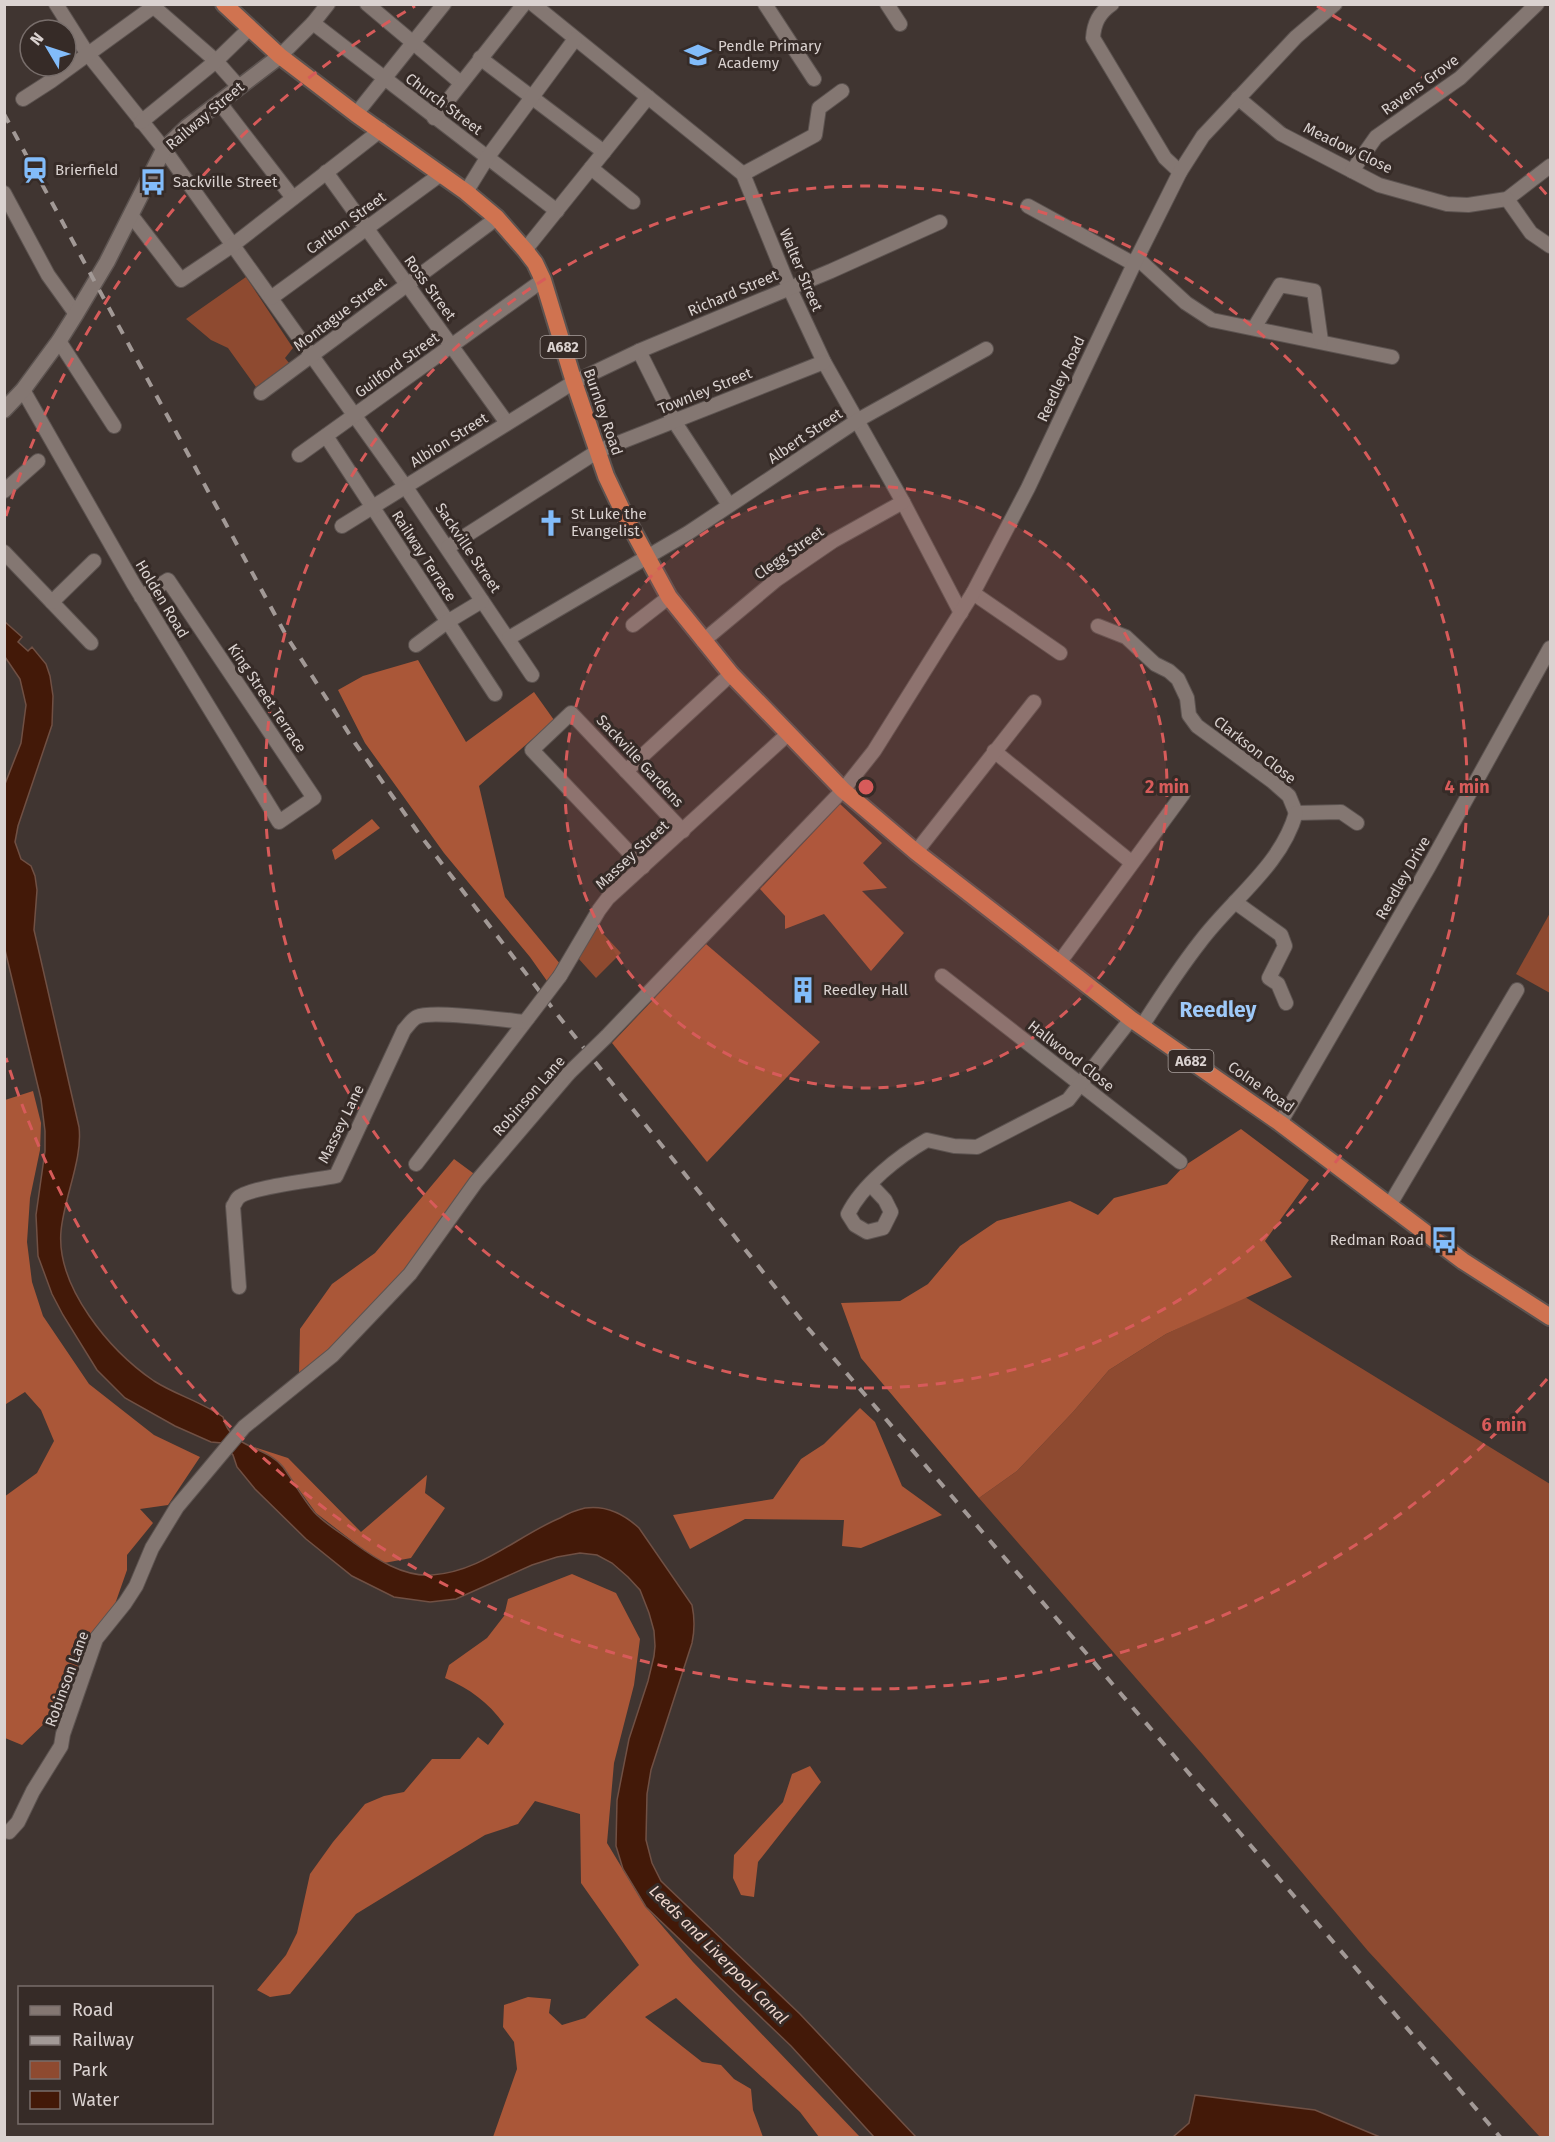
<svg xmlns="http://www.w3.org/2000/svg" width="1555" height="2142" font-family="'Fira Sans',sans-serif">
	<rect width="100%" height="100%" fill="#403531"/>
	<g fill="#8e4a30">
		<polygon points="246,277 293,348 285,358 289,363 256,387 228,348 211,340 186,319"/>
		<polygon points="1550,913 1550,993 1516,974"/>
		<polygon points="595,925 621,953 596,978 578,958"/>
		<polygon points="1245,1297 1550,1484 1550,2137 1540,2137 1368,1951 1203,1755 979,1498 1017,1471 1073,1412 1109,1370 1166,1334"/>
	</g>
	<g fill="#aa5738">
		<polygon points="418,660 466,742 534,692 554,720 479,786 505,897 561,965 547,981 530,957 444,853 365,743 338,690 363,676"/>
		<polygon points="840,804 882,843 863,863 887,888 862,891 904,933 871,971 824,914 785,929 785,916 760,889"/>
		<polygon points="372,819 380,828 335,860 332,850"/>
		<polygon points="706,944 820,1042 707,1162 612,1043"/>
		<polygon points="33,1091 41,1123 40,1150 30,1198 27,1242 32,1282 43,1316 89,1384 154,1435 200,1457 168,1505 140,1509 153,1523 127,1555 127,1570 114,1607 88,1639 75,1690 51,1717 22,1745 5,1738 4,1497 37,1473 54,1441 41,1410 25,1392 6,1404 5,1402 5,1100"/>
		<polygon points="1241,1129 1309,1180 1265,1241 1292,1277 1166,1334 1109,1370 1073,1412 1017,1471 979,1498 861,1358 841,1303 900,1301 928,1284 960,1246 997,1221 1070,1201 1098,1215 1114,1198 1167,1184 1184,1166"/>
		<polygon points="454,1159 477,1176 415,1257 365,1316 299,1376 300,1329 332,1284 375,1253"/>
		<polygon points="860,1408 875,1422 902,1486 942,1515 861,1548 842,1546 844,1520 745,1519 690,1549 673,1515 773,1499 801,1459 824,1444"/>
		<polygon points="254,1447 288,1458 361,1532 427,1475 425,1493 445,1508 411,1558 384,1563 364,1550 316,1513 292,1480"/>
		<path d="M572 1574 616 1593 640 1639 634 1685 614 1763 607 1843 645 1906 693 1962 860 2137H819L800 2112 676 1998 645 2017 702 2062 721 2065 734 2079 751 2089 753 2110 763 2137H493L517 2069 514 2042 503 2027 504 2005 528 1997 551 1999 549 2013 562 2025 585 2018 639 1965 581 1883 580 1814 535 1801 518 1824 485 1835 356 1914 290 1994 270 1997 257 1990 286 1955 297 1933 310 1874 333 1842 365 1804 384 1796 404 1792 432 1759H460L478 1737 488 1745 504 1724C488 1702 470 1689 445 1678L449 1665 487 1638 504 1616 508 1599Z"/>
		<polygon points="810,1766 821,1782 758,1862 754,1897 741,1895 733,1878 734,1855 783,1802 792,1774"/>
	</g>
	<g fill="#431908" stroke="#705044" stroke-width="1.5">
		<path d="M4 621 22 637 18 642 28 651 32 647 46 664 50 676 53 696 52 725 18 826 15 842 21 859 31 866 35 876 37 890 34 930 79 1127C83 1158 64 1198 61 1231 56 1287 110 1351 154 1381 176 1395 202 1402 223 1417 231 1450 266 1445 283 1467 294 1482 302 1498 314 1512 325 1524 341 1533 354 1543 376 1559 403 1577 432 1575 481 1572 517 1536 560 1518 567 1514 576 1510 585 1508 606 1505 624 1514 639 1528L692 1605C695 1619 695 1629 692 1643L651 1770 647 1794 646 1840 652 1863 661 1881 800 2014 916 2137H874L791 2046 646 1907 623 1869 616 1846 617 1800 629 1739 648 1681 654 1656 655 1646 654 1631 649 1613 640 1590 628 1577 612 1563 597 1555 580 1553 557 1557 532 1565 456 1599 430 1602 394 1597 352 1576 306 1539 255 1489 237 1467 233 1455 222 1443 211 1442 175 1426 125 1398 97 1370 63 1315 52 1294 38 1256 36 1215 45 1151V1131L41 1099 5 950V784L21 743 26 705 20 679 5 657Z"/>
		<polygon points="1195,2095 1315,2110 1380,2137 1173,2137 1189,2123"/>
	</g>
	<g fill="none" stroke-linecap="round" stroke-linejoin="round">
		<defs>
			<g id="minor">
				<polyline points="56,4 87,53 164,149 405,486 532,675"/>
				<polyline points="367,4 461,83"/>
				<polyline points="533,4 743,174 789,287 824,362 903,502 961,613"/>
				<polyline points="765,4 814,79"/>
				<polyline points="887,4 900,24"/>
				<path d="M1112 4C1099 13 1094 23 1093 38L1165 158 1180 172"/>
				<polyline points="154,7 216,61 239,87"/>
				<polyline points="313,23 557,211"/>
				<polyline points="280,56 313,23 328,4"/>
				<polyline points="480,58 604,152"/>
				<polyline points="1238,98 1281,134 1379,185 1447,204 1468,205 1507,199 1550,166"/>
				<polyline points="23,99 51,81 157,4"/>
				<polyline points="219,102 293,198"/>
				<polyline points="356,114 444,4"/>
				<polyline points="434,118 524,4"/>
				<polyline points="141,122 216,61 249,29"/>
				<polyline points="591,168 633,202"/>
				<polyline points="1352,171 1376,137 1460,78 1537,4"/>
				<polyline points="326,172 507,423"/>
				<polyline points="743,174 815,135 819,108 842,91"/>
				<polyline points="466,192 487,158 575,39"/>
				<polyline points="4,193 48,275 76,314"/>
				<polyline points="1507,199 1531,233 1550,246"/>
				<polyline points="1028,206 1134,264"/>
				<polyline points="131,215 181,280 233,245 381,130"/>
				<polyline points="525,250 648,97"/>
				<polyline points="1137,258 1186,303 1212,320 1392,357"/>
				<polyline points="271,298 441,174"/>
				<polyline points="1254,328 1280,285 1314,291 1321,341"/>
				<polyline points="59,341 114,426"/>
				<polyline points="639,351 674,421 729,505"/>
				<polyline points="23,390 133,583 279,822 314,798 168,580 141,597"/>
				<polyline points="261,393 497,218"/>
				<polyline points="326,436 495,694"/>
				<polyline points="299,455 543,280"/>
				<polyline points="4,491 38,461"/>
				<polyline points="342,526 574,382 639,351 831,271 940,222"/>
				<polyline points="448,547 598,451 824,362"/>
				<polyline points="4,552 91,643"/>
				<polyline points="973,593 1060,653"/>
				<polyline points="52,602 94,561"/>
				<polyline points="633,625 669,597"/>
				<polyline points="1098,626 1126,637 1155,664 1169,671 1178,679 1187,698 1189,715 1197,726 1272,781 1289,796 1296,813"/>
				<polyline points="509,638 688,533 858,420 986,349"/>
				<polyline points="703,641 776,580 833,541 903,502"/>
				<polyline points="416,645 447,622 482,601"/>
				<polyline points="994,751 1131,862"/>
				<polyline points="626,771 731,674"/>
				<polyline points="1296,813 1341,812 1357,823"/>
				<polyline points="916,852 1034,702"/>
				<polyline points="643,867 532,750 571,713 683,831"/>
				<polyline points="1235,902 1281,935 1285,946 1269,978 1278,984 1286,1003"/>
				<polyline points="1059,963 1183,794"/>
				<polyline points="560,976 599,910 608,898 789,733"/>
				<polyline points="942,976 1180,1162"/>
				<path d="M1142 1026C1160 998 1179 969 1200 942 1232 899 1281 866 1296 813"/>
				<polyline points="606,1037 843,790 874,751 973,593 1028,488 1134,264 1180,172 1203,136 1296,37 1335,4"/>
				<polyline points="1280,1123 1428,868 1550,648"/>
				<polyline points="416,1164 528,1018"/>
				<path d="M870 1184 885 1200 891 1212 883 1228 867 1232 855 1225 848 1214C862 1185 899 1156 927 1140L954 1146 977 1147 1068 1100 1131 1019"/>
				<polyline points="1389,1206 1517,990"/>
				<path d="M239 1287 233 1206C235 1204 236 1200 238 1198 248 1187 318 1180 336 1176L404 1030C408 1026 412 1019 417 1017 431 1010 505 1020 524 1022"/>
				<polyline points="9,1832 18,1822 33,1791 61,1746 63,1734 96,1639 125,1603 136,1586 152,1548 177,1507 244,1427 333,1355 410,1274 476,1182 569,1073"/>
			</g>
			<polyline id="secondary" points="4,410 23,390 59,341 76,314 107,262 164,149 187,127 280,56"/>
			<polyline id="trunk" points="224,4 280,56 356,114 466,192 497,218 525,250 535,263 543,280 574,382 606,476 625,516 669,597 731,674 843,790 916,852 1131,1019 1280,1123 1463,1261 1550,1317"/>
		</defs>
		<use href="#minor" stroke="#5c5350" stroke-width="16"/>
		<use href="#secondary" stroke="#5c5350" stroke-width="18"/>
		<use href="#trunk" stroke="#5c5350" stroke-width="20"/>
		<use href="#minor" stroke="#847772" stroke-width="14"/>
		<use href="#secondary" stroke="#847772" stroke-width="15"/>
		<use href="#trunk" stroke="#d07350" stroke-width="16"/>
		<polyline stroke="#a29996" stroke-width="4" stroke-dasharray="10 10" stroke-linecap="butt" points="4,114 287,637 355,743 417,831 560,1018 807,1327 1501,2138"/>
		<defs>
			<g id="minor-bridge">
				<polyline points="528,1018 560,976"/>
				<polyline points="569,1073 606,1037"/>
			</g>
		</defs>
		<use href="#minor-bridge" stroke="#5c5350" stroke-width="16" stroke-linecap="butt"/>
		<use href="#minor-bridge" stroke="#847772" stroke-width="14"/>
	</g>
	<circle cx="866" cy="787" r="301" fill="#d75b5a" fill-opacity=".12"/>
	<g fill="none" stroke="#d75b5a" stroke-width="3" stroke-dasharray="10 8">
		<circle cx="866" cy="787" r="301"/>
		<circle cx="866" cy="787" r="601"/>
		<path d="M1547 1379A902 902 0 0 1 6 1058M6 516A902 902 0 0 1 415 6M1317 6A902 902 0 0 1 1547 195"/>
	</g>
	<defs>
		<symbol id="school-bare" viewBox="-9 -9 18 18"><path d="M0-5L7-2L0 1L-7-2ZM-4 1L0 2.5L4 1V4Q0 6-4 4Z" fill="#82bcfa" stroke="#362b27" stroke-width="2.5" paint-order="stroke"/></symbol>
		<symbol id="station-bare" viewBox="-9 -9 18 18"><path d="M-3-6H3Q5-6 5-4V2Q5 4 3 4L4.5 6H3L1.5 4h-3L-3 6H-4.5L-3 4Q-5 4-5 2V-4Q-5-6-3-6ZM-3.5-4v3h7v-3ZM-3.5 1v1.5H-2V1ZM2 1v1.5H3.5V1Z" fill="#82bcfa" stroke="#362b27" stroke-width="2.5" paint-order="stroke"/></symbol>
		<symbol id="bus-bare" viewBox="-9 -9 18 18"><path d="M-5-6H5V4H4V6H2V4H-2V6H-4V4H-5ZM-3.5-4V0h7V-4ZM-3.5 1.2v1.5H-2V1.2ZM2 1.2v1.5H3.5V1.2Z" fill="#82bcfa" stroke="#362b27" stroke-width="2.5" paint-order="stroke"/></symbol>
		<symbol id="church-bare" viewBox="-9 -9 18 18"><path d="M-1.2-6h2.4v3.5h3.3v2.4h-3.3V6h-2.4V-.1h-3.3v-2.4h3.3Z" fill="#82bcfa" stroke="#362b27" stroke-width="2.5" paint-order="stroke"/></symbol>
		<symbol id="building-bare" viewBox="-9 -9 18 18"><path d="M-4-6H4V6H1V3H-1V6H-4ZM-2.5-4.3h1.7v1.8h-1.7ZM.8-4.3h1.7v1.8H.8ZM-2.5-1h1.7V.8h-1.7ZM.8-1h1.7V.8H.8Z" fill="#82bcfa" stroke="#362b27" stroke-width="2.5" paint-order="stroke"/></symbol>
	</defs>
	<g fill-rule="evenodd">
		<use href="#school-bare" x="679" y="36" width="38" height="38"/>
		<use href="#station-bare" x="16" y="151" width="38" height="38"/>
		<use href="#bus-bare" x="134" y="163" width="38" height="38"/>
		<use href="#church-bare" x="532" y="504" width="38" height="38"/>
		<use href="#building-bare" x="784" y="971" width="38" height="38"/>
		<use href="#bus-bare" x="1425" y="1221" width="38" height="38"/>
	</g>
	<g text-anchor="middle" stroke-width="6" stroke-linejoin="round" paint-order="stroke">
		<g fill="#362b27" stroke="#a9a09d" stroke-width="1.5">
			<rect x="540.5" y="336" width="45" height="22" rx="4.5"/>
			<rect x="1168.5" y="1050" width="45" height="22" rx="4.5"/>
		</g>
		<g font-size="14" font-weight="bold" fill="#dad2d0">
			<text x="563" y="352">A682</text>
			<text x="1191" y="1066">A682</text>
		</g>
		<g font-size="15" fill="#dad2d0" stroke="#362b27" text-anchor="start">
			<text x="718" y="51">Pendle Primary<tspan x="718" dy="17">Academy</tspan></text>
			<text x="55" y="175">Brierfield</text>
			<text x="173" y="187">Sackville Street</text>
			<text x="571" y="519">St Luke the<tspan x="571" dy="17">Evangelist</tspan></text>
			<text x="823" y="995">Reedley Hall</text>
			<text x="1424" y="1245" text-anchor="end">Redman Road</text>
		</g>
		<g font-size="15" fill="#dad2d0" stroke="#362b27">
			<text transform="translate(1420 85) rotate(-36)" y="5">Ravens Grove</text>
			<text transform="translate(444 104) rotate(37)" y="5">Church Street</text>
			<text transform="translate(205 116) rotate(-40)" y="5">Railway Street</text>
			<text transform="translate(1348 148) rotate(26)" y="5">Meadow Close</text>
			<text transform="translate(346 223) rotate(-36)" y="5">Carlton Street</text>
			<text transform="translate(801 270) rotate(67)" y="5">Walter Street</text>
			<text transform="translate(430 288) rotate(54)" y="5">Ross Street</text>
			<text transform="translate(733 293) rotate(-23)" y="5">Richard Street</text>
			<text transform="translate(340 314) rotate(-37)" y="5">Montague Street</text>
			<text transform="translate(397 365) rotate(-36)" y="5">Guilford Street</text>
			<text transform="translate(1061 379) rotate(-65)" y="5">Reedley Road</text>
			<text transform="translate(705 391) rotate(-22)" y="5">Townley Street</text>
			<text transform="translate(603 412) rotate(71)" y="5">Burnley Road</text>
			<text transform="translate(805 436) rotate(-34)" y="5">Albert Street</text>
			<text transform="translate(449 440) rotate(-32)" y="5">Albion Street</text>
			<text transform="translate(468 548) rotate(56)" y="5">Sackville Street</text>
			<text transform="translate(789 553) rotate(-35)" y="5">Clegg Street</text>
			<text transform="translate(424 556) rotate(57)" y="5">Railway Terrace</text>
			<text transform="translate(162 599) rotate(59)" y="5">Holden Road</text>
			<text transform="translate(267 698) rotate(56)" y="5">King Street Terrace</text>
			<text transform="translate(1255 750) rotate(38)" y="5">Clarkson Close</text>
			<text transform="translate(640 761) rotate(47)" y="5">Sackville Gardens</text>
			<text transform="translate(632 855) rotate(-43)" y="5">Massey Street</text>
			<text transform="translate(1403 878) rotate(-60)" y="5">Reedley Drive</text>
			<text transform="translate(1071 1056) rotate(38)" y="5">Hallwood Close</text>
			<text transform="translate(1261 1087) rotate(35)" y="5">Colne Road</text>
			<text transform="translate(529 1096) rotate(-49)" y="5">Robinson Lane</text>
			<text transform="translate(341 1124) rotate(-64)" y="5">Massey Lane</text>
			<text transform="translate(67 1679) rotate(-70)" y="5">Robinson Lane</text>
		</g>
		<g font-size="16" font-style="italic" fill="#efd7ce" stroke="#362b27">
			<text transform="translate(719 1954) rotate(45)" y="6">Leeds and Liverpool Canal</text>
		</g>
		<g font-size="21" font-weight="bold" fill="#9ec9f8" stroke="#362b27">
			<text x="1218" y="1017">Reedley</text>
		</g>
	</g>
	<circle cx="866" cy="787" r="9" fill="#d75b5a" stroke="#362b27" stroke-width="3"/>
	<g font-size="18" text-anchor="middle" font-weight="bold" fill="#d75b5a" stroke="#362b27" stroke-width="6" stroke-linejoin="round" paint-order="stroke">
		<text x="1167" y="793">2 min</text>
		<text x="1467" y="793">4 min</text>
		<text x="1504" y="1431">6 min</text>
	</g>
	<rect width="1555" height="2142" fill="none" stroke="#dad2d0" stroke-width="12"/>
	<rect x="18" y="1986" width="195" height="138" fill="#362b27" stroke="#786e6b" stroke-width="1.5"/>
	<rect x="30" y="2006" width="30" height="9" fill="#847772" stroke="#786e6b" stroke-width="1.5"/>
	<text x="72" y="2016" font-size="18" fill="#dad2d0">Road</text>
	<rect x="30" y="2036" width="30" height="9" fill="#a29996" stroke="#786e6b" stroke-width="1.5"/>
	<text x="72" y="2046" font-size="18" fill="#dad2d0">Railway</text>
	<rect x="30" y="2061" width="30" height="18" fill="#8e4a30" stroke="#786e6b" stroke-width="1.5"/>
	<text x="72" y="2076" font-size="18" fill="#dad2d0">Park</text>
	<rect x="30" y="2091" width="30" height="18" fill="#431908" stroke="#786e6b" stroke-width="1.5"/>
	<text x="72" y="2106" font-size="18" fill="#dad2d0">Water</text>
	<g transform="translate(48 48) rotate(309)"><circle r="28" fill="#362b27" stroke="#786e6b" stroke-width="1.5"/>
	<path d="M0-4.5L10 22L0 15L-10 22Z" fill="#82bcfa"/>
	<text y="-9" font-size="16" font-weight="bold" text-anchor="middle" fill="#dad2d0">N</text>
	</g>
</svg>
